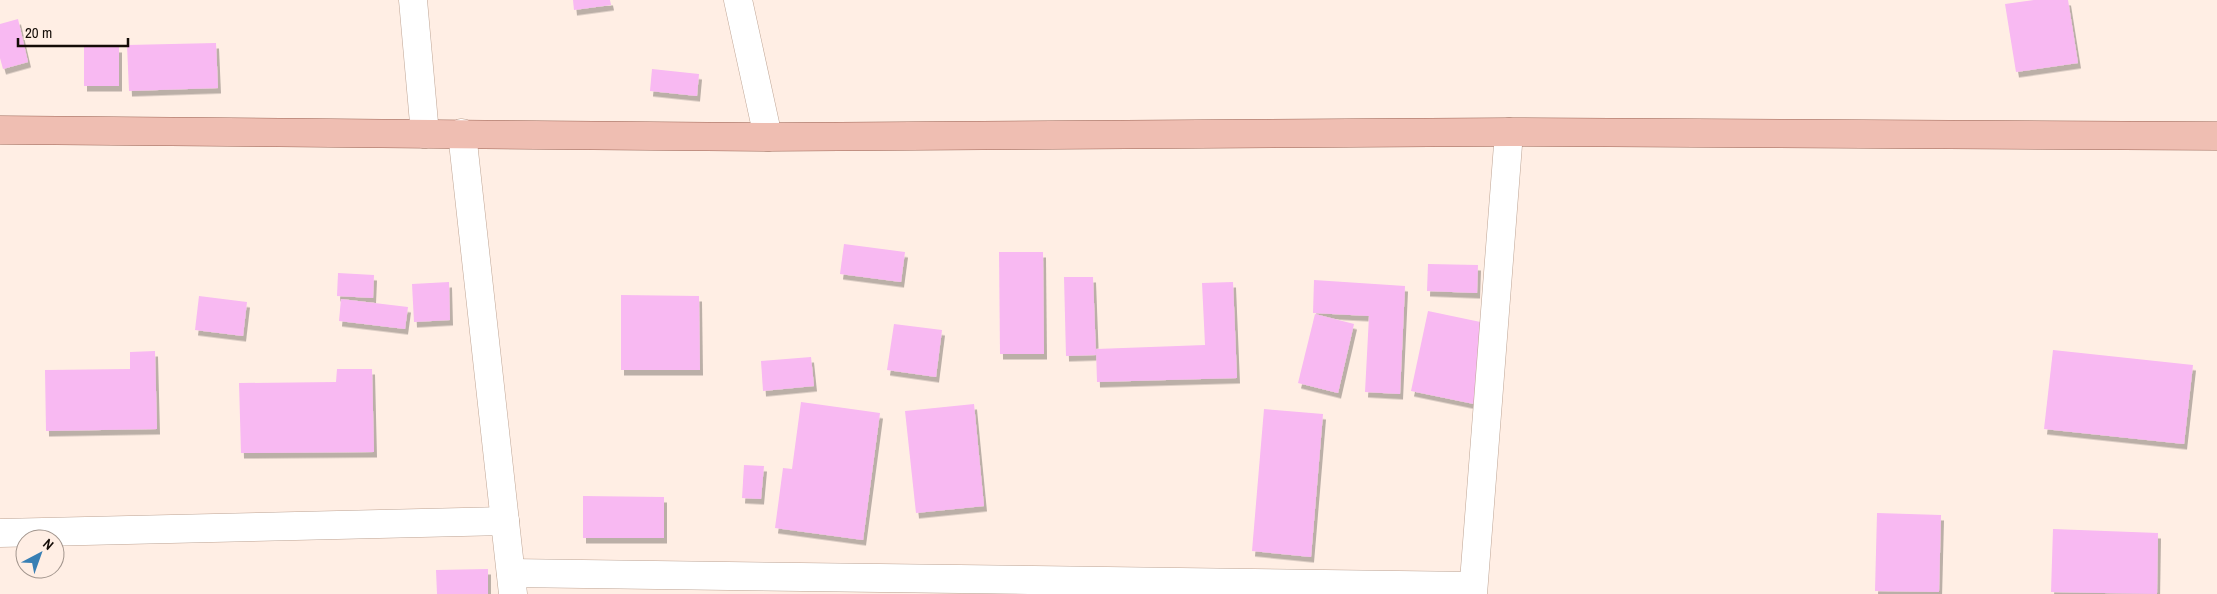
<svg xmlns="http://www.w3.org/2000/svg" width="2217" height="594" font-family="'Archivo Narrow',sans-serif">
	<defs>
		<filter id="shadow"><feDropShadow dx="3" dy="5.5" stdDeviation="0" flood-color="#0004"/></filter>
	</defs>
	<rect width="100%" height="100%" fill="#ffeee4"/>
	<g fill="#f8b9f2" filter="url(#shadow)">
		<polygon points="573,0 610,0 611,5 574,10"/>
		<polygon points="2034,0 2068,0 2078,63 2016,72 2005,4"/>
		<polygon points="18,19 28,62 3,69 0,58 0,24"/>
		<polygon points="216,43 218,88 129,91 127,45"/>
		<rect x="84" y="47" width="35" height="39"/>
		<polygon points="652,69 699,74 697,96 650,91"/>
		<polygon points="844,244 905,252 901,282 840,274"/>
		<polygon points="999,252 1043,252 1044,354 1000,354"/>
		<polygon points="1428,264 1478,265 1477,293 1427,291"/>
		<polygon points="338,273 374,275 373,298 337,296"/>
		<polygon points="1064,277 1093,277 1096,355 1066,356"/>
		<polygon points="1314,280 1405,286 1400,394 1365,392 1369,316 1313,313"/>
		<polygon points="449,282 450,320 414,322 412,284"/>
		<polygon points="1233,282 1237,378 1097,382 1096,349 1205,345 1202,283"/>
		<polygon points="621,295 699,296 700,370 621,370"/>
		<polygon points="199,296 247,302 243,336 195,330"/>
		<polygon points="341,299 408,307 405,329 339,321"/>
		<polygon points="1428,311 1490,324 1474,404 1411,391"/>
		<polygon points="1315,314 1354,324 1338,393 1298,383"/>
		<polygon points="894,324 942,330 936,377 887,370"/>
		<polygon points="2053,350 2193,365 2184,444 2044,429"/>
		<polygon points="155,351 157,429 46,431 45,370 130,369 130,352"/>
		<polygon points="811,357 814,386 763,391 761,361"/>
		<polygon points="337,369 372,369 374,452 241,453 239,383 336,382"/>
		<polygon points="801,402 880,413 863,540 775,528 783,468 792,469"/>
		<polygon points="974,404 984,506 916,513 905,411"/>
		<polygon points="1264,409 1323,414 1311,557 1252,551"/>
		<polygon points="744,465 764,466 761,499 742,498"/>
		<polygon points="583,496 664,497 664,538 583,538"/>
		<polygon points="1877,513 1941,515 1939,592 1875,591"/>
		<polygon points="2053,529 2158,533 2157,594 2051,592"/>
		<polygon points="488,569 488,594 437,594 436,570"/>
	</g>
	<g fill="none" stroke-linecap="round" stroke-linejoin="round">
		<defs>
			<g id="minor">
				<polyline points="413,0 425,134"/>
				<polyline points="738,0 768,137"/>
				<polyline points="462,133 513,594"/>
				<polyline points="0,533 505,521"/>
				<polyline points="511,573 1473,586"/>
				<polyline points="1473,594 1509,132"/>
			</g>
			<polyline id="major" points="0,130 768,137 1509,132 2217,136"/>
		</defs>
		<use href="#minor" stroke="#bea494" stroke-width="29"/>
		<use href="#major" stroke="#9b6455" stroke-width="29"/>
		<use href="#minor" stroke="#fff" stroke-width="28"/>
		<use href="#major" stroke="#efbeb2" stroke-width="28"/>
	</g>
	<g transform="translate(40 554) rotate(41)"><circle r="24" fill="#ffeee4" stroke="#a1948c"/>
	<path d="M0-4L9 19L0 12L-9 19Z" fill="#387fb4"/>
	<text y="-8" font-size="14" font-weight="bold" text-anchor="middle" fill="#140c07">N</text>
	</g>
	<path d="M18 38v8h110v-8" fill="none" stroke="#140c07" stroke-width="2.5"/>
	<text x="25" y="38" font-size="15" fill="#140c07" stroke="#ffeee4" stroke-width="4" paint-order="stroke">20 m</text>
</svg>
